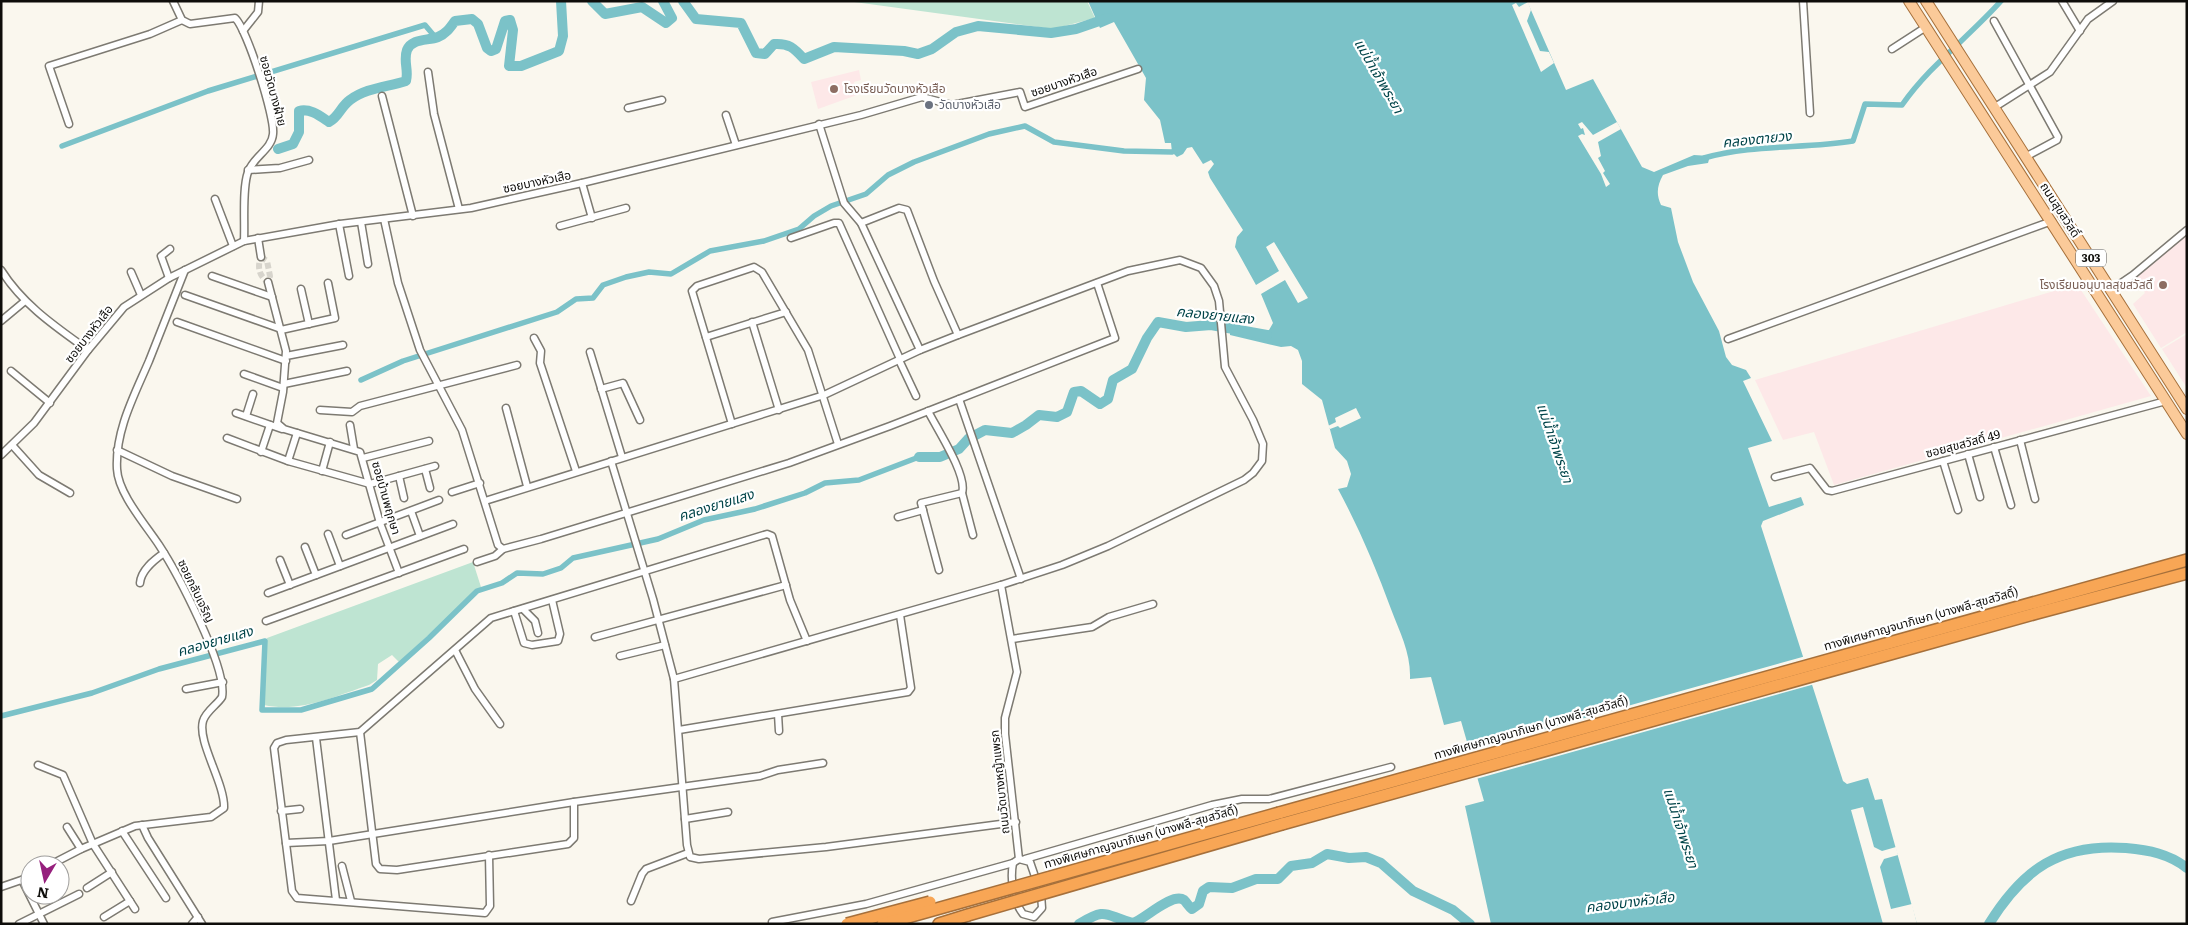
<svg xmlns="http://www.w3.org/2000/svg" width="2188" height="925" font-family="Literata,'Noto Sans Thai',serif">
	<rect width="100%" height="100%" fill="#faf7ee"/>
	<g fill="#fde8e8">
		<polygon points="859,70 861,80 854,82 857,95 818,109 811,82"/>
		<polygon points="2187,232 2187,332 2161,348 2133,304 2145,293 2135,277"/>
		<polygon points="2077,284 2151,396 1834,485 1814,432 1783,440 1755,380"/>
		<polygon points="2187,334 2187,388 2162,349"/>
	</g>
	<g fill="#bee4d2">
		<polygon points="847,1 1087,1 1095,18 1053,29"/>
		<path d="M473 562 481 587 399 662 392 655 378 664 377 680 369 685C336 696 300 713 264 705L267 638Z"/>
	</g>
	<path fill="#7bc2c8" d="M1088 1H1527L1566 90 1593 79 1642 167 1654 172 1694 155 1710 156 1708 163 1688 166 1663 175C1657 186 1656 194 1661 205L1671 208 1678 242 1693 282 1719 331 1726 357 1732 365 1746 370 1751 378 1743 381 1772 441 1748 448 1769 507 1801 497 1804 505 1763 521 1761 526 1843 781 1847 784 1868 778 1875 800 1882 799 1917 924H1491L1465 806 1484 801 1461 721 1444 725 1431 677 1410 679C1411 653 1400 633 1391 609 1376 568 1359 528 1338 489L1347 487 1351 474 1347 461 1335 448 1322 400 1302 384V361L1298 350 1291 346 1281 347 1230 335V328L1255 333 1269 330 1273 323 1261 294 1285 280 1298 303 1308 298 1274 242 1266 247 1279 271 1256 285 1235 247 1237 237 1243 230 1210 178 1208 172 1214 164 1211 160 1203 164 1192 147 1187 148 1183 154 1177 157 1172 152 1171 143H1165L1160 120 1144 100 1146 78 1114 22 1100 28Z"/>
	<g fill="#faf7ee">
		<polygon points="1528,2 1531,10 1527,21 1540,51 1549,52 1554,63 1541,72 1512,5 1516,3 1519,7"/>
		<polygon points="1582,122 1593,135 1617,122 1621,129 1598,142 1601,156 1598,158 1605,171 1603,173 1610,184 1606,187 1601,174 1578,136 1582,134 1585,135 1583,128 1581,129 1578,124"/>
		<polygon points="1356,408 1361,418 1340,428 1338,426 1330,429 1328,426 1336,422 1335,418"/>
		<polygon points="1806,656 1815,684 1476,779 1467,751"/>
		<polygon points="1863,807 1874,847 1882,851 1896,847 1898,855 1884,859 1880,867 1891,909 1912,904 1917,924 1883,924 1851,810"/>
	</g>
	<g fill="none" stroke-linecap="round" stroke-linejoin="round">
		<g stroke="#7bc2c8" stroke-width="5.5">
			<polyline points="62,146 208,91 425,25 436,38"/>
			<path d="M1704 158C1752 144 1805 149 1853 141L1865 104 1902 105C1930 65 1969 37 2001 1"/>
			<polyline points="361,380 403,361 557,312 576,299 593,298 603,285 626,277 649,272 671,274 710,251 764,241 799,229 814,216 831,206 866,194 888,175 914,162 989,134 1025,126 1054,142 1124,151 1172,152 1179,149"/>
			<polyline points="1,716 92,693 159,669 265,641 262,710 301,710 372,689 429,638 477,591 502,583 517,573 543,574 561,568 573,558 658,539 704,520 755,509 805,493 825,483 859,480 919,457"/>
		</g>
		<g stroke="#7bc2c8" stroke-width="10">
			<polyline points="592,1 605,14 642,7 666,23 672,18 663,1"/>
			<path d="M683 1 696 19 741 23 756 53 765 54 774 44C789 43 794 48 804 59L834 47 904 51 918 54 932 49 956 32 978 26 1051 33 1076 29 1108 18"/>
			<path d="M278 149 293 144 299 132V111C310 108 320 116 329 122 339 117 341 106 350 100 366 88 387 87 406 81 409 70 403 61 407 50 412 38 428 41 438 37 446 34 450 28 455 21L472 19 478 24 487 48 491 51 496 49 505 21 510 20 513 30 509 66H521L559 51 563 36 561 1"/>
			<polyline points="919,457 940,457 959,449 968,439 985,430 1012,433 1026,425 1039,415 1057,417 1067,412 1074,392 1081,391 1100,404 1108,399 1113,380 1132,369 1147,338 1158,322 1186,327 1211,325 1267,335"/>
			<path d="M1079 924C1109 906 1104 916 1133 923 1144 920 1172 892 1184 900 1187 903 1189 907 1192 909L1199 904 1203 891 1209 887 1232 888 1256 879H1278L1291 866 1312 863 1327 854 1349 858 1366 857 1381 863 1413 891 1453 910 1470 924"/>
			<path d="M1989 924C2023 869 2060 843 2126 848 2149 850 2169 854 2187 868"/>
		</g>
		<path stroke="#d7d4cc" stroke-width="6" stroke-dasharray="6 3" stroke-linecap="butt" d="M261 257 267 261 270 276 268 282C259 276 257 267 261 257Z"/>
		<defs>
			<g id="minor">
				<path d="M173 1 182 20 190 24 235 18C247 29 275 117 273 134 272 149 253 157 248 172 242 189 245 221 244 241"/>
				<polyline points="1803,1 1810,113"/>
				<polyline points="2062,1 2080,31"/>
				<polyline points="1994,21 2058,137 2057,140 2027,156"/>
				<polyline points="243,31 258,12 259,1"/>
				<polyline points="1892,49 1926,27"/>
				<polyline points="428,72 434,114 459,209"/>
				<polyline points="382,96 413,216"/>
				<polyline points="1995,107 2050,72 2088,19 2113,1"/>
				<polyline points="628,108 662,100"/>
				<polyline points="726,115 736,145"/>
				<polyline points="69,124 49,66 150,34 182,20"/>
				<polyline points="819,124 844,203 861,223 920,350"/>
				<polyline points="248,170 280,168 309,160"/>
				<polyline points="582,183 592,218"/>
				<polyline points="215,199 233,246"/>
				<polyline points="384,219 398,283 420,350 462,430 498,545 503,549 541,539 789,463 890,426 1115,338 1097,283"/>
				<polyline points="361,222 368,264"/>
				<polyline points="861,223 899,208 907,210 934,281 958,335"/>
				<polyline points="339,224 349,276"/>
				<polyline points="560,226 626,208"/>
				<polyline points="258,238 261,257"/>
				<polyline points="791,238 834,223 839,223 900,359"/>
				<path d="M1 270C23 305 56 327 88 350"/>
				<polyline points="131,272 141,295"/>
				<polyline points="212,276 272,297"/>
				<polyline points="169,278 161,256 170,249"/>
				<polyline points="268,282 286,351 283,392 277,423 284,429 360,452 380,523 399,573"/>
				<polyline points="301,289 309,324"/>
				<polyline points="2111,290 2133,275 2187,230"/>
				<polyline points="185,295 281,329"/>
				<polyline points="1,321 25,301"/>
				<polyline points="177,322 286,361"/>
				<polyline points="752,322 779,410"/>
				<polyline points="281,330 335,318 328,283"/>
				<polyline points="706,337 786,312"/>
				<polyline points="534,338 541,351 540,363 576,471"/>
				<polyline points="1728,339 2052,221"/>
				<polyline points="590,352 622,457"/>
				<polyline points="286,356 343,345"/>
				<polyline points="899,360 916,396"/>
				<polyline points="11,371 50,403"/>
				<polyline points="244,374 283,388"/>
				<polyline points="284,384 347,371"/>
				<polyline points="601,389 623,383 640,420"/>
				<polyline points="959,399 1021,579"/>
				<polyline points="506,408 527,486"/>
				<polyline points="320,410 352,412 360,406 517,365"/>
				<path d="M928 411C937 429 968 476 962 493L921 503 939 570"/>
				<polyline points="236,413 282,429"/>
				<polyline points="246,416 253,394"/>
				<polyline points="732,424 692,291 697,286 754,267 762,272 808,350 838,444"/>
				<polyline points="350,425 354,449"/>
				<polyline points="227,438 288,461 370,484 435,466"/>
				<polyline points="2020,440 2035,499"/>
				<polyline points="12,445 39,475 70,493"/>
				<polyline points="1994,447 2011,505"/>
				<polyline points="117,450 172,476 237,499"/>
				<polyline points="261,452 270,425"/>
				<polyline points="1968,454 1980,497"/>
				<polyline points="1,455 34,423 88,350 124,307 169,278 244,241 340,224 471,208 582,183 861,115 922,97 952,105 1020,92 1025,107 1138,69"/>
				<polyline points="363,458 429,441"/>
				<polyline points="288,461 297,433"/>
				<polyline points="611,461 653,599 674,679 687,845 690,857 699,859 826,847 1016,822"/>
				<polyline points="1943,461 1958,510"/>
				<polyline points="425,469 430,488"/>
				<polyline points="322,471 330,442"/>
				<polyline points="399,476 404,498"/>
				<polyline points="1775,477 1810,468 1827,490 1832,491 2166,401"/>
				<polyline points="452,492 480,483"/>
				<polyline points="962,493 973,535"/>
				<polyline points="485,501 824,395 920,350 958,335 1128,271 1180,260 1201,268 1214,286 1219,301 1225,367 1253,420 1263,444 1262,461 1253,473 1244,480 1108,546 1062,565 1001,585 674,679"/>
				<polyline points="411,511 420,536"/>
				<polyline points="898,517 923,510"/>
				<polyline points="328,534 340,566"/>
				<polyline points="346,535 439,500"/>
				<polyline points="305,547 316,575"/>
				<polyline points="280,560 290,585"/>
				<polyline points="477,562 495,556 503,549"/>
				<path d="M140 583C141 570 154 560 164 553"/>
				<polyline points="1001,585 1017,672 1005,718 1005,734 1019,859"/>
				<polyline points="268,593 453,524"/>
				<polyline points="523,609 535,621 538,633"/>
				<polyline points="514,611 524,643 532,645 558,641 560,634 552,600"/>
				<polyline points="266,621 464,549"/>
				<polyline points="595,637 786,585"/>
				<polyline points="1012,639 1092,627 1109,617 1153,604"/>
				<polyline points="455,650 475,689 500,724"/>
				<polyline points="620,656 665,645"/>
				<polyline points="186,689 223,682"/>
				<polyline points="778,714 779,731"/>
				<polyline points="679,730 908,692 911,688 900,615"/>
				<polyline points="360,732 376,864 380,869 397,870 568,844 574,838 574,802"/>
				<polyline points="316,738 336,900"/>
				<polyline points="38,765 63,775 93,844 135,909"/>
				<polyline points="281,811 300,809"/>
				<polyline points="685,819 728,812"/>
				<polyline points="142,825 148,838 202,924"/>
				<polyline points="67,827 81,849"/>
				<polyline points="122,831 166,898"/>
				<polyline points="286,843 329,841 574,802 760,776 778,770 823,763"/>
				<polyline points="489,855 490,906 485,913 297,898 292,891 274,748 277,743 286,740 360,732 491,618 767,534 772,536 790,600 807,641"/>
				<path d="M1019 859 1030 862 1041 894 1042 908 1034 917 1023 914C1013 901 1010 879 1013 863Z"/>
				<polyline points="1025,859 1212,805 1242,799 1269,799 1391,767"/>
				<path d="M50 865 81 849 135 826 211 817 224 808C225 783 197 742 203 721 206 711 217 705 222 697 228 668 176 571 159 545 145 524 118 493 117 469 115 431 134 396 149 361 161 331 173 300 185 270"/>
				<polyline points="342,866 351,901"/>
				<polyline points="22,880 44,924"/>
				<polyline points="1,887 30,877"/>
				<polyline points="87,888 112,872"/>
				<polyline points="631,901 642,874 646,869 688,853"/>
				<polyline points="104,917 130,901"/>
				<polyline points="772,922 866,904 1013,863"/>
				<polyline points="19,924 79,894"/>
				<polyline points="192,924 198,917"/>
			</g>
			<g id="primary">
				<polyline points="1909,1 2187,434"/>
				<polyline points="1926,1 2187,409"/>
			</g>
			<g id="motorway">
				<polyline points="1279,813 2187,560"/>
				<polyline points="1282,824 2037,613 2187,573"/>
				<polyline points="939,924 968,915"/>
			</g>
		</defs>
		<use href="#minor" stroke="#7d7a72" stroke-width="9"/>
		<use href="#primary" stroke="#a6703b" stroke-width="12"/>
		<use href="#motorway" stroke="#a6703b" stroke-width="14"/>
		<use href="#minor" stroke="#fff" stroke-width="6"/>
		<use href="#primary" stroke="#fbca99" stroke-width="10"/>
		<use href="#motorway" stroke="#f8a655" stroke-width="11"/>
		<defs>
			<g id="motorway-bridge">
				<polyline points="968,915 1282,824"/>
				<polyline points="847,924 930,902"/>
				<polyline points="883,924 1279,813"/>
			</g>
		</defs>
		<use href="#motorway-bridge" stroke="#a6703b" stroke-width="14" stroke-linecap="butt"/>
		<use href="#motorway-bridge" stroke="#f8a655" stroke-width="11"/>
	</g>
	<g fill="#8d6e63" stroke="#fff" stroke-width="2">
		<circle cx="834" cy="89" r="5"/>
		<circle cx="2163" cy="285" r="5"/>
	</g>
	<circle fill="#6b7280" stroke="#fff" stroke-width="2" cx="929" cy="105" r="5"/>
	<g text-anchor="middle" stroke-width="4.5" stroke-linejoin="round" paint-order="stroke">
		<rect fill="#fff" stroke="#565654" stroke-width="1" x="2076" y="249.5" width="30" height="17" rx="4"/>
		<g font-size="11" font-weight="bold" fill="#0e0d0a">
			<text x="2091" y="262">303</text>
		</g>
		<g font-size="12" fill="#0e0d0a" stroke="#fff">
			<text transform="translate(1064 82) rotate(-19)" y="4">ซอยบางหัวเสือ</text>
			<text transform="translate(273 91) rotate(75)" y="4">ซอยวัดบางฝ้าย</text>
			<text transform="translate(537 182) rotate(-12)" y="4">ซอยบางหัวเสือ</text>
			<text transform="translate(2060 210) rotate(57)" y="4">ถนนสุขสวัสดิ์</text>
			<text transform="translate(89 334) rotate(-52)" y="4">ซอยบางหัวเสือ</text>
			<text transform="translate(1963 444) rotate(-15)" y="4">ซอยสุขสวัสดิ์ 49</text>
			<text transform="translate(386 498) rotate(74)" y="4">ซอยบ้านพฤกษา</text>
			<text transform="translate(196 591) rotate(64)" y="4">ซอยกลับเจริญ</text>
			<text transform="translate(1921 619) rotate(-16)" y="4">ทางพิเศษกาญจนาภิเษก (บางพลี-สุขสวัสดิ์)</text>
			<text transform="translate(1531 728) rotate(-16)" y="4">ทางพิเศษกาญจนาภิเษก (บางพลี-สุขสวัสดิ์)</text>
			<text transform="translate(1000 782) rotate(-96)" y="4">ถนนวัดบางหญ้าแพรก</text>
			<text transform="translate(1141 837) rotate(-16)" y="4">ทางพิเศษกาญจนาภิเษก (บางพลี-สุขสวัสดิ์)</text>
		</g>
		<g font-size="12" fill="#785e54" stroke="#fff" text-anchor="start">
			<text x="844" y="93">โรงเรียนวัดบางหัวเสือ</text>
			<text x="2153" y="289" text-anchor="end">โรงเรียนอนุบาลสุขสวัสดิ์</text>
		</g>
		<g font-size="12" fill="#5b616d" stroke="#fff" text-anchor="start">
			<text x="939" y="109">วัดบางหัวเสือ</text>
		</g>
		<g font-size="14" font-style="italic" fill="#004449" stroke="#fff">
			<text transform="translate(1379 76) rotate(60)" y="5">แม่น้ำเจ้าพระยา</text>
			<text transform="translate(1757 139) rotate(-6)" y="5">คลองตายวง</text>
			<text transform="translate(1215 315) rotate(6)" y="5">คลองยายแสง</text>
			<text transform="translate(1555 443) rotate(71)" y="5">แม่น้ำเจ้าพระยา</text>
			<text transform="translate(716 505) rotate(-17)" y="5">คลองยายแสง</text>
			<text transform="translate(215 641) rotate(-16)" y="5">คลองยายแสง</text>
			<text transform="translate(1681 828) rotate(72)" y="5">แม่น้ำเจ้าพระยา</text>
			<text transform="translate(1630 902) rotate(-7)" y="5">คลองบางหัวเสือ</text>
		</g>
	</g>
	<rect width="2188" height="925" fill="none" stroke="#0e0d0a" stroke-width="5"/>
	<g transform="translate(45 880) rotate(189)"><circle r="24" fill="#ffffff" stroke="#9f9e9d"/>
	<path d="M0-4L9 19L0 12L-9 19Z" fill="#96207d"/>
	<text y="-8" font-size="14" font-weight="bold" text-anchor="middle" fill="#0e0d0a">N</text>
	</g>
</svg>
